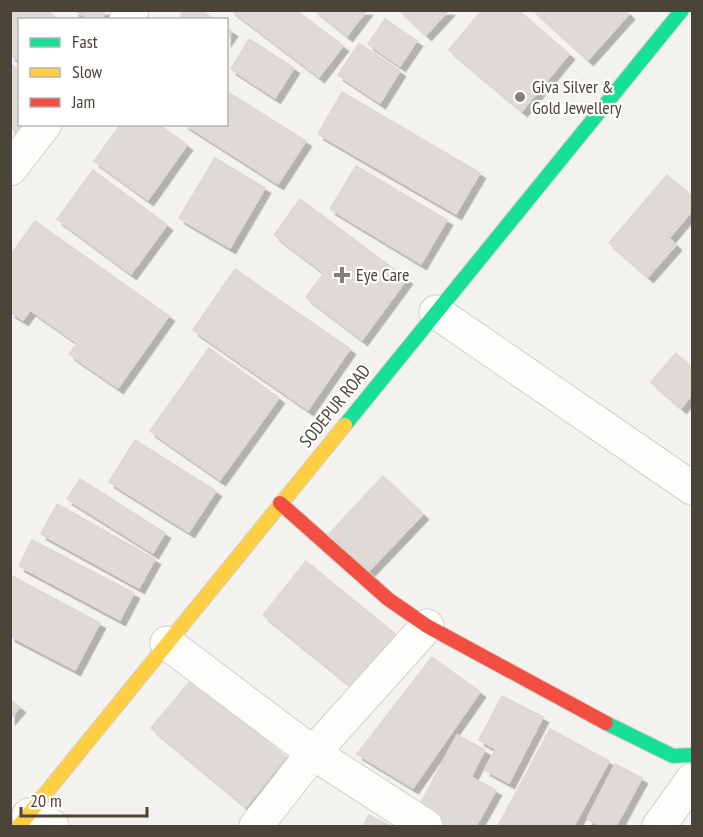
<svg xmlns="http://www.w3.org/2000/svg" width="703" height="837" font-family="'PT Sans Narrow',sans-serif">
	<defs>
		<filter id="shadow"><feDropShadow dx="5.5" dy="5.5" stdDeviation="0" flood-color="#0004"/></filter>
	</defs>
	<rect width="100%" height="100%" fill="#f4f2ee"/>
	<g fill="#dedbd6" stroke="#dcd9d4" stroke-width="1.5" filter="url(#shadow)">
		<polygon points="10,10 46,10 60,20 20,20 20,61 10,55"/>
		<polygon points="73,10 106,10 101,20 92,20"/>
		<polygon points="184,10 200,10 215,20 178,20"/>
		<polygon points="231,10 296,10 343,46 319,77"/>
		<polygon points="315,10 367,10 347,36"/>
		<polygon points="399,10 449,10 426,35"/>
		<polygon points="482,10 518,10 569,54 522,111 449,50"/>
		<polygon points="533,10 625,10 629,14 588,60"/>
		<polygon points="385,19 417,41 400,66 368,44"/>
		<polygon points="226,27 232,31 226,40"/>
		<polygon points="249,39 294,68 275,98 231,69"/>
		<polygon points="359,43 400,71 380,103 338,75"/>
		<polygon points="10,64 20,70 20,124 22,124 17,132 10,128"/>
		<polygon points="226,91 306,141 278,184 184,124 226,124"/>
		<polygon points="342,92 480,173 456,214 318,134"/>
		<polygon points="121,124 158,124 187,145 148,200 94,161"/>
		<polygon points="215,158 265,188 230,248 179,218"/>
		<polygon points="356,166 447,220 421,264 330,209"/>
		<polygon points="93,170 167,225 131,274 57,219"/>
		<polygon points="667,175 692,196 692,211 669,238 676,245 648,277 609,243"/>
		<polygon points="300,199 407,279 362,340 306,297 324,273 274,235"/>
		<polygon points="35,221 169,316 118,388 69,354 77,343 30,310 23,320 10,312 10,256"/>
		<polygon points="235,269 350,349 308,410 193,330"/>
		<polygon points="209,348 279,398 220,480 150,431"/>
		<polygon points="676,353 692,368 692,395 681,408 651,382"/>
		<polygon points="135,440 216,491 189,532 109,482"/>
		<polygon points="383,476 423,514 369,571 329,534"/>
		<polygon points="80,479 165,533 153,553 67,499"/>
		<polygon points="57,504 155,559 139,588 41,534"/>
		<polygon points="32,540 134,593 120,620 19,566"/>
		<polygon points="306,561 404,641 361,694 263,615"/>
		<polygon points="10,575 100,623 75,670 10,636"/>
		<polygon points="432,657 480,692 413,788 357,754"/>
		<polygon points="192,679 286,757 246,807 151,728"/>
		<polygon points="502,696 543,717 509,783 485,770 496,749 479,740"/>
		<polygon points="10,700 20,707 10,719"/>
		<polygon points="550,729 609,761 574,826 498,826"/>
		<polygon points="457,735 485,750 471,777 496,790 476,826 443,826 416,812"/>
		<polygon points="615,764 642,778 616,826 601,826 587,819"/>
		<polygon points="369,815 390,826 363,826"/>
	</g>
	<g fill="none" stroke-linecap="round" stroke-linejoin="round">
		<defs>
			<g id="street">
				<polyline points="126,20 132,10"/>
				<polyline points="10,169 45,124"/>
				<polyline points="436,312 692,488"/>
				<polyline points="167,643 313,753 426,826"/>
				<polyline points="29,815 52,826"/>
				<polyline points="256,826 313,753 427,626"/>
				<polyline points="659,826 692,780"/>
			</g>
			<g id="fast">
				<polyline points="345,425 682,10"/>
				<polyline points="606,723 673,756 692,755"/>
			</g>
			<polyline id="slow" points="19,826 345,425"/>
			<polyline id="jam" points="280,503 388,599 427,626 606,723"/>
		</defs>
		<use href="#street" stroke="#d2d0cb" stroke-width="35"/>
		<use href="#fast" stroke="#d3cfc5" stroke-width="16"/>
		<use href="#slow" stroke="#d3cfc5" stroke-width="16"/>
		<use href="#jam" stroke="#d3cfc5" stroke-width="16"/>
		<use href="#street" stroke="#fdfdfc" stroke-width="33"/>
		<use href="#fast" stroke="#16e098" stroke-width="14"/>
		<use href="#slow" stroke="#ffcf43" stroke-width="14"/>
		<use href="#jam" stroke="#f24e42" stroke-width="14"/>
	</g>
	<g fill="#868178" stroke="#fff" stroke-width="2">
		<circle cx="520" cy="97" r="6"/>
		<path d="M339 266h6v6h6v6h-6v6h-6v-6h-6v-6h6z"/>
	</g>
	<g text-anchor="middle" stroke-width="4.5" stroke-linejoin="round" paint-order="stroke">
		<g font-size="18" fill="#4b4439" stroke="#fff" text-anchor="start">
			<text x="532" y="93">Giva Silver &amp;<tspan x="532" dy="21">Gold Jewellery</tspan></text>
			<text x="356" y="281">Eye Care</text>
		</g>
		<g font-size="18" fill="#4b4439" stroke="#fff">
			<text transform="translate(335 406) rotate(-51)" y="6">SODEPUR ROAD</text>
		</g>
	</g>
	<rect width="703" height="837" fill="none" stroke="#4b4439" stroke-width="24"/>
	<rect x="18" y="18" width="210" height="108" fill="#ffffff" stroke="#b7b4b0" stroke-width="1.5"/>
	<rect x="30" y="38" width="30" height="9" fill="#16e098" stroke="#b7b4b0" stroke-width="1.5"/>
	<text x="72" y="48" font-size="18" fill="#4b4439">Fast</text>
	<rect x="30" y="68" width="30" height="9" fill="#ffcf43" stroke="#b7b4b0" stroke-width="1.5"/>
	<text x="72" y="78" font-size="18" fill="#4b4439">Slow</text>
	<rect x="30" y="98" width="30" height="9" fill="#f24e42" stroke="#b7b4b0" stroke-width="1.5"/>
	<text x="72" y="108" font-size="18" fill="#4b4439">Jam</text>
	<path d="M21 807v9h126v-9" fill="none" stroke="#4b4439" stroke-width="3"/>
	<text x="30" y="807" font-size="18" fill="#4b4439" stroke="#ffffff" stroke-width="4.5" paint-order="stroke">20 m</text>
</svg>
